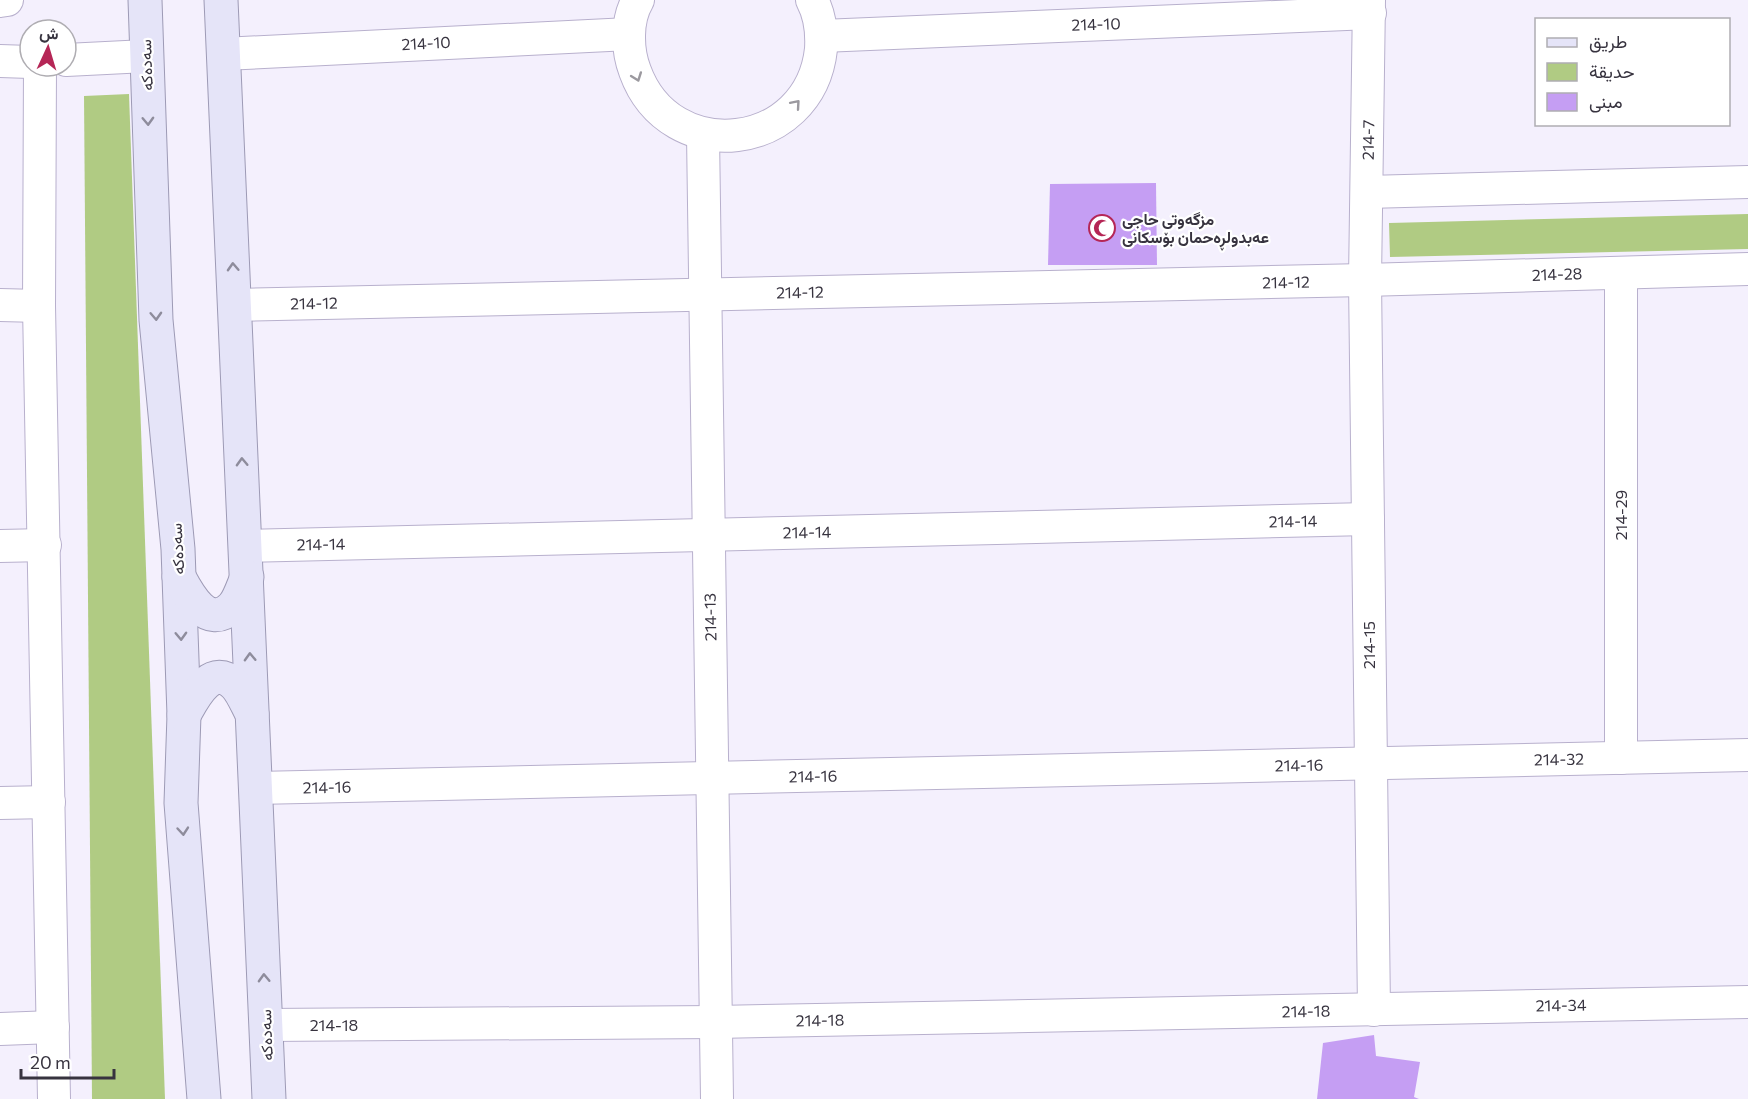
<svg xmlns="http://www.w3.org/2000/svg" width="1748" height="1099" font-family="Commissioner,Vazirmatn,sans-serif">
	<rect width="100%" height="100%" fill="#f4f0fd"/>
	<g fill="#b0cb83">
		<polygon points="129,94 165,1099 92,1099 84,96"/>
		<polygon points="1748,214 1748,249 1390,257 1389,223"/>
	</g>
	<g fill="#c59ef3">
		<polygon points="1156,183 1157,265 1048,265 1050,184"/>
		<polygon points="1374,1035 1376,1056 1420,1062 1414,1097 1419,1099 1317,1099 1323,1043"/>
	</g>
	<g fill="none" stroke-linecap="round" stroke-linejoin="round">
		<defs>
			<g id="minor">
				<path d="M638 0C626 20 627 50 635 71 670 168 810 152 821 49 822 32 820 15 812 0"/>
				<polyline points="1369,0 1365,280 1374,1010"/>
				<polyline points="0,1 7,0"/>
				<polyline points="822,36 1370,13"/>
				<polyline points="223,54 629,34"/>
				<polyline points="66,60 146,56"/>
				<polyline points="0,61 30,62"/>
				<polyline points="40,66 39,306 54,1099"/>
				<polyline points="703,135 717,1099"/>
				<polyline points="1367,192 1748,182"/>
				<polyline points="1621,273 1621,758"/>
				<polyline points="0,305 39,306"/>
				<polyline points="235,305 1365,280 1748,269"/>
				<polyline points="0,546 45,545"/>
				<polyline points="245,546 1368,519"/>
				<polyline points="256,788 1748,755"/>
				<polyline points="0,803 49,802"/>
				<polyline points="266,1025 716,1022 1748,1002"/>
				<polyline points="0,1029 53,1027"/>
			</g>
			<g id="major">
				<polyline points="145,0 156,320 178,549 184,715 181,803 204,1099"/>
				<polyline points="221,0 269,1099"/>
				<path d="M179 577C188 594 207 631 232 607 239 600 243 586 247 577"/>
				<path d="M184 715C193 699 211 661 235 685 242 692 247 705 252 714"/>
			</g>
		</defs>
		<use href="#minor" stroke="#b8b0cd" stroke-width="34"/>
		<use href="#major" stroke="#9d9ab5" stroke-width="35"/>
		<use href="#minor" stroke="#fff" stroke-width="32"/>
		<use href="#major" stroke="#e5e4f8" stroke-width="33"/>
	</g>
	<defs><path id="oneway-chevron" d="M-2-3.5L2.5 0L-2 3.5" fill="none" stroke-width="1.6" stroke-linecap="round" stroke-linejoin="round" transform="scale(1.5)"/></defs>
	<g stroke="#9b999f">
		<use href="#oneway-chevron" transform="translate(637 77) rotate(70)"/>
		<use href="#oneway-chevron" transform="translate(796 104) rotate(-49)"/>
	</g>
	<g stroke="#8e8c9c">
		<use href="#oneway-chevron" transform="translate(148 121) rotate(88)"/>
		<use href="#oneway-chevron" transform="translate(233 267) rotate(-93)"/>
		<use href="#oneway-chevron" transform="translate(156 316) rotate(87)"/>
		<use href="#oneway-chevron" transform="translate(242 462) rotate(-92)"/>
		<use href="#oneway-chevron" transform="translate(181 636) rotate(88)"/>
		<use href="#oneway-chevron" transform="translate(250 657) rotate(-92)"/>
		<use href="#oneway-chevron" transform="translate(183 831) rotate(85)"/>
		<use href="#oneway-chevron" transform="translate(264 978) rotate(-92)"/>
	</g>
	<defs>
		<symbol id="mosque-ring" viewBox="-11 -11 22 22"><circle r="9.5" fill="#fff" stroke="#b52656" stroke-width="1.5"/><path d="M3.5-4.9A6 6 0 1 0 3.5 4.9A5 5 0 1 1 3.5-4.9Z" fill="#b52656"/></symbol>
	</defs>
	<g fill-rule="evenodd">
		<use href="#mosque-ring" x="1087" y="213" width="30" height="30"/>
	</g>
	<g text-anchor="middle" stroke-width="4.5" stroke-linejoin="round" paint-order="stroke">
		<g font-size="16" fill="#37333f" stroke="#fff">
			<text transform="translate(1096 24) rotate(-2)" y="6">214-10</text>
			<text transform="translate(426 43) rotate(-3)" y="6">214-10</text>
			<text transform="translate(146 65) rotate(-92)" y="6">سەدەکە</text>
			<text transform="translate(1368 140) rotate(-89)" y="6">214-7</text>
			<text transform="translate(1557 274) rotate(-2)" y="6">214-28</text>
			<text transform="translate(1286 282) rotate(-1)" y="6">214-12</text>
			<text transform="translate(800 292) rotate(-1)" y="6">214-12</text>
			<text transform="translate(314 303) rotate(-1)" y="6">214-12</text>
			<text transform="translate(1621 515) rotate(-90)" y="6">214-29</text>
			<text transform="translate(1293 521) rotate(-1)" y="6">214-14</text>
			<text transform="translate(807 532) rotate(-1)" y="6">214-14</text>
			<text transform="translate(321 544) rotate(-1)" y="6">214-14</text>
			<text transform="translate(177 549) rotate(-93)" y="6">سەدەکە</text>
			<text transform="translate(710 617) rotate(-91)" y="6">214-13</text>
			<text transform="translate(1369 645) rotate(-90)" y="6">214-15</text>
			<text transform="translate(1559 759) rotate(-1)" y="6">214-32</text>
			<text transform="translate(1299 765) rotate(-1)" y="6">214-16</text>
			<text transform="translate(813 776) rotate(-1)" y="6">214-16</text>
			<text transform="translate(327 787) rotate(-1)" y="6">214-16</text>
			<text transform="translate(1561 1005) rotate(-1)" y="6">214-34</text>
			<text transform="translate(1306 1011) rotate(-1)" y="6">214-18</text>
			<text transform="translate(820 1020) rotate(-1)" y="6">214-18</text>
			<text x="334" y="1031">214-18</text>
			<text transform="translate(266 1035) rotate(-92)" y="6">سەدەکە</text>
		</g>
		<g font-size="16" font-weight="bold" fill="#37333f" stroke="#fff" text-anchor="start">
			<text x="1122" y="225">مزگەوتی حاجی<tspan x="1122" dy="18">عەبدولڕەحمان بۆسکانی</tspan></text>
		</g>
	</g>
	<rect x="1535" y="18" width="195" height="108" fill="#ffffff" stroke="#afadb2" stroke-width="1.5"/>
	<rect x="1547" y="38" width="30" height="9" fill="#e5e4f8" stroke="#afadb2" stroke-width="1.5"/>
	<text x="1589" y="48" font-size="18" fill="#37333f">طريق</text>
	<rect x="1547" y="63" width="30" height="18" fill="#b0cb83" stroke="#afadb2" stroke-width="1.5"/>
	<text x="1589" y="78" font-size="18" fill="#37333f">حديقة</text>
	<rect x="1547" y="93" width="30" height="18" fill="#c59ef3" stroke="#afadb2" stroke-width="1.5"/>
	<text x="1589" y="108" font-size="18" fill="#37333f">مبنى</text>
	<g transform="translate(48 48) rotate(4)"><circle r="28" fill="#ffffff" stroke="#afadb2" stroke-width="1.5"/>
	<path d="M0-4.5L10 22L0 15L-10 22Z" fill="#b52656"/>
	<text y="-9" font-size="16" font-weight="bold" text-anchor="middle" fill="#37333f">ش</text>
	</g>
	<path d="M21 1069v9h93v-9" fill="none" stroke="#37333f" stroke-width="3"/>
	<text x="30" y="1069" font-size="18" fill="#37333f" stroke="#ffffff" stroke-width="4.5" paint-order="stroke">20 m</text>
</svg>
